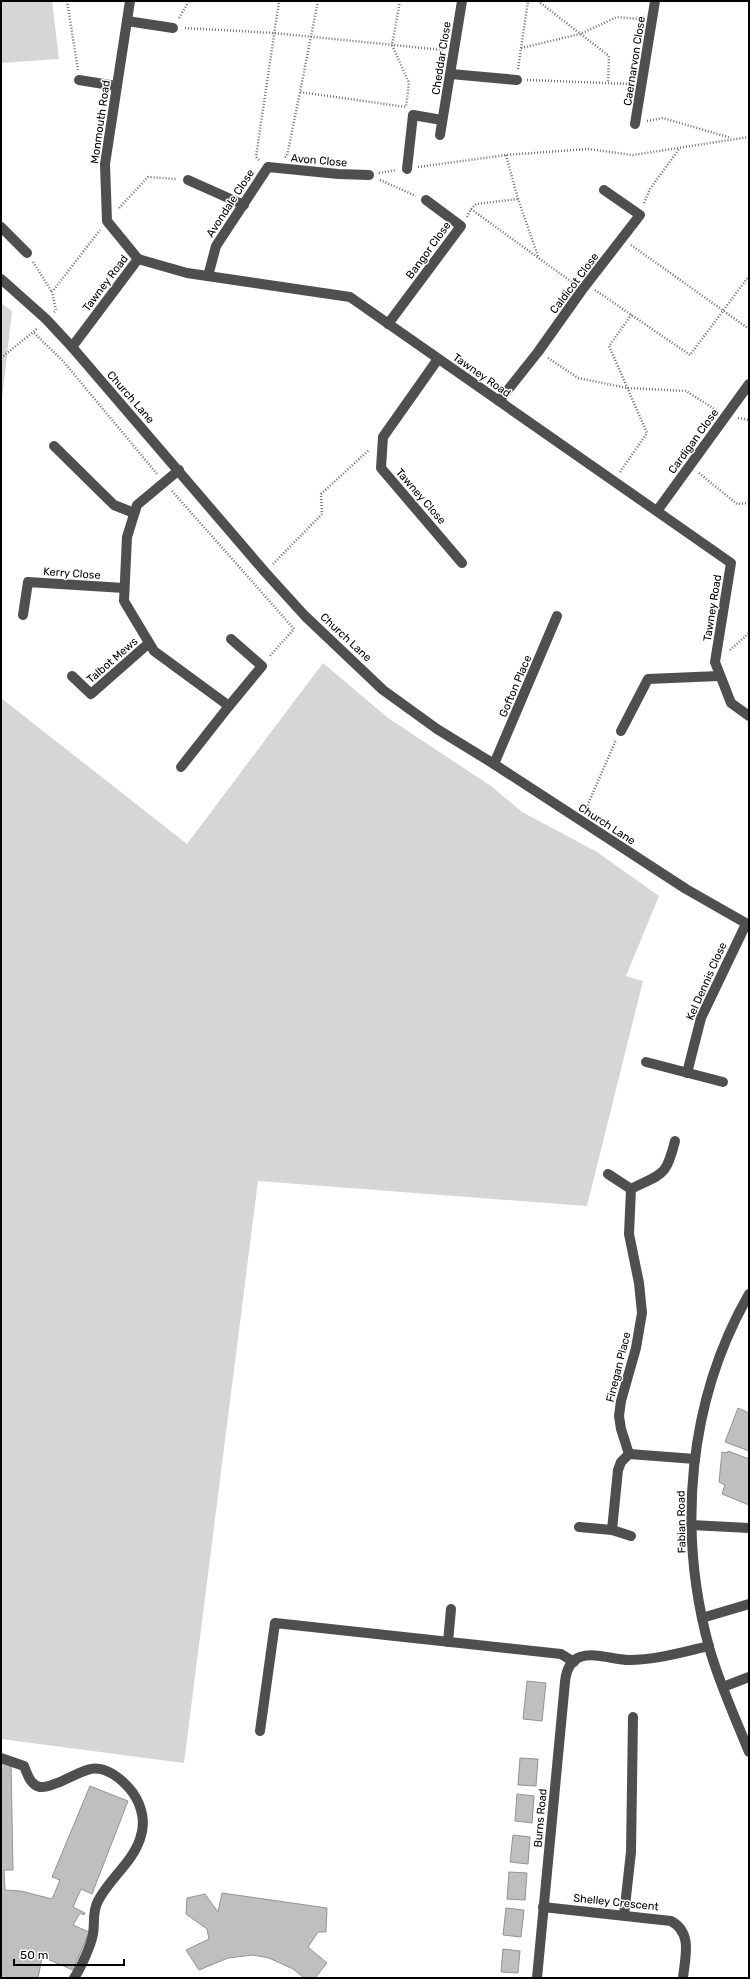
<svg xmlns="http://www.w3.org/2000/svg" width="750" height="1979" font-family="Rubik,sans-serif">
	<rect width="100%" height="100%" fill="#fff"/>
	<g fill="#d6d6d6">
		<polygon points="1,1 52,1 59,59 1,63"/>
		<polygon points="1,303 12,311 1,409"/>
		<polygon points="323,663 388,718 491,786 522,812 597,852 659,896 626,976 643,981 587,1206 258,1181 184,1763 1,1739 1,698 187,844"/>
	</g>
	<g fill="#bfbfbf" stroke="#939393">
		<polygon points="738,1408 749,1413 749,1451 725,1442"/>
		<polygon points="728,1451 749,1459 749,1505 722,1494 725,1485 719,1482 722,1452 727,1453"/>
		<polygon points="527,1681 546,1683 542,1721 523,1719"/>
		<polygon points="520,1758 538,1759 536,1786 518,1785"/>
		<polygon points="1,1762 11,1762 13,1870 4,1870 5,1890 21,1891 52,1899 60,1880 52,1877 90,1786 128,1801 92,1894 81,1889 73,1907 85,1913 84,1915 80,1913 73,1925 89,1932 73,1970 47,1959 49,1954 43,1952 38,1978 1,1978"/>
		<polygon points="517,1794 534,1796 532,1823 515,1821"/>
		<polygon points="513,1835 530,1837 528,1864 510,1862"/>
		<polygon points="509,1872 527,1873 525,1900 507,1899"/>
		<polygon points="222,1893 327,1908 326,1932 318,1932 308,1947 327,1963 315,1978 304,1978 293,1969 269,1958 253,1955 228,1958 199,1970 186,1950 209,1939 207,1929 186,1914 187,1898 205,1894 218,1912"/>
		<polygon points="506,1908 524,1910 521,1937 503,1935"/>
		<polygon points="503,1949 520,1951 518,1973 501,1972"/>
	</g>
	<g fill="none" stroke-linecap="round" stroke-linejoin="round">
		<g stroke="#717171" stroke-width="2.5" stroke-dasharray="1 2" stroke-linecap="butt">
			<polyline points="67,1 78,70"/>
			<polyline points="318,1 300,92 406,107"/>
			<polyline points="400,1 392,45 409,83 406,106"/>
			<polyline points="538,1 609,56 608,83"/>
			<polyline points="179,18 189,1"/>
			<polyline points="185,28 274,33 443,50"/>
			<polyline points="521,48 580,34 617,17 641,19"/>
			<polyline points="518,69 528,1"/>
			<polyline points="527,80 630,84"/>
			<polyline points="647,121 663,118 731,138"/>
			<polyline points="506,155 518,199 538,256"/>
			<polyline points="285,157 287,156 300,92"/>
			<polyline points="259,160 256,157 279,1"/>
			<polyline points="418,167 506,155 588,149 633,155 749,137"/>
			<polyline points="379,173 396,170"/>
			<polyline points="380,180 416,196"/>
			<polyline points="644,203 650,189 679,149"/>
			<polyline points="119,208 148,177 176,179"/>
			<polyline points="471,209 476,204 518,199"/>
			<polyline points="467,217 471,209 573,283"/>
			<polyline points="631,245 749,329"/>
			<polyline points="33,262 52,292"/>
			<polyline points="595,290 690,355 749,276"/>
			<polyline points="54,312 56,310 52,292 100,230"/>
			<polyline points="34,333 63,361 157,474"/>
			<polyline points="1,358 38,328"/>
			<polyline points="548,358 578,378 627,388 686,391 716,410"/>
			<polyline points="738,418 749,420"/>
			<polyline points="620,472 647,433 609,346 632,314"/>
			<polyline points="699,473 737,504 749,503"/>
			<polyline points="172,491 294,629 269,657"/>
			<polyline points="273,564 322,514 321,494 369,450"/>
			<polyline points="730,650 749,633"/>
			<polyline points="585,811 616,740"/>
		</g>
		<g stroke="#4f4f4f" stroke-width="10">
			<polyline points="130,1 105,164 107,221 138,259"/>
			<polyline points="127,21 173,28"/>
			<polyline points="451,74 517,80"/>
			<polyline points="79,80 116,86"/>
			<polyline points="635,124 655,1"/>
			<polyline points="440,135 462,1"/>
			<polyline points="407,169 413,115 442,120"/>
			<polyline points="188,180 244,205"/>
			<polyline points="1,227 27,253"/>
			<polyline points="208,276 216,246 268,167 338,174 369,175"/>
			<polyline points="1,279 46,319 72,347 265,572 305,616 383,690 437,729 494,764 686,889 749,925"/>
			<polyline points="388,324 461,226 426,200"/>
			<polyline points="72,347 138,259 187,273 350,297 731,563 715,662 731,703 749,716"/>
			<polyline points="438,359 383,437 381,468 462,563"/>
			<polyline points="499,401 538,352 582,290 640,215 604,190"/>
			<polyline points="54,446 114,505 134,513"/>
			<polyline points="179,470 137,505 127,537 124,601 154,651 229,706 181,767"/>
			<polyline points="657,511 749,384"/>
			<polyline points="23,615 28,582 124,588"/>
			<polyline points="72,676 91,694 149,643"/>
			<polyline points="229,706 262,666 231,639"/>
			<polyline points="621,731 648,679 719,676"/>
			<polyline points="494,764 557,616"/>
			<polyline points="646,1062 723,1082"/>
			<polyline points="687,1073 701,1018 746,924"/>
			<polyline points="608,1174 631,1189 629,1234 639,1283 642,1313 636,1348 621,1401 619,1416 621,1429 629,1454"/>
			<path d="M631 1189C663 1173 666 1177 675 1141"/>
			<path d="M749 1294C688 1400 677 1530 709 1647 719 1683 735 1717 749 1752"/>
			<polyline points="691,1525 749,1528"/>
			<polyline points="579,1527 612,1530 618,1470 621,1462 629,1454 695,1459"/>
			<polyline points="612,1530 631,1536"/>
			<polyline points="702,1618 749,1604"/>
			<polyline points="448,1642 451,1609"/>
			<polyline points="723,1687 749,1677"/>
			<polyline points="260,1731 275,1623 561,1654 574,1662"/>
			<path d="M1 1758 24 1766C27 1773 30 1785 40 1787 47 1788 53 1784 60 1782 69 1778 78 1773 87 1770 105 1763 124 1781 133 1793 142 1806 146 1823 140 1839 132 1863 109 1879 98 1901 92 1912 95 1922 93 1934 91 1945 81 1968 74 1978"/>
			<path d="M543 1907 671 1921C693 1933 685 1957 683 1978"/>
			<polyline points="624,1915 631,1852 633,1717"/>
			<path d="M537 1978 565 1682C566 1672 570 1661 580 1657 595 1652 614 1660 629 1660 656 1660 683 1652 709 1646"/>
		</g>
	</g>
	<g text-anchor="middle" stroke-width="3" stroke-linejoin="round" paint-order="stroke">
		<g font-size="11" fill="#000" stroke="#fff">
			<text transform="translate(441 58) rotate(-81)" y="4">Cheddar Close</text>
			<text transform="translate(634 61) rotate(-81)" y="4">Caernarvon Close</text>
			<text transform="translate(100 122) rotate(-82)" y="4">Monmouth Road</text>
			<text transform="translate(319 160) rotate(5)" y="4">Avon Close</text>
			<text transform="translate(230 203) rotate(-57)" y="4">Avondale Close</text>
			<text transform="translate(428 250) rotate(-54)" y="4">Bangor Close</text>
			<text transform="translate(105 283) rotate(-53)" y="4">Tawney Road</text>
			<text transform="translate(574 283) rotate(-53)" y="4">Caldicot Close</text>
			<text transform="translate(482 375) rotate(35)" y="4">Tawney Road</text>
			<text transform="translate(131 397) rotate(49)" y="4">Church Lane</text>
			<text transform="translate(693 441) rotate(-54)" y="4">Cardigan Close</text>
			<text transform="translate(421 496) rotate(49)" y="4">Tawney Close</text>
			<text transform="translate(72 573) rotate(4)" y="4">Kerry Close</text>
			<text transform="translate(712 608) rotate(-81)" y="4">Tawney Road</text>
			<text transform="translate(346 637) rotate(43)" y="4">Church Lane</text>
			<text transform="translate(112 660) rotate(-41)" y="4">Talbot Mews</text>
			<text transform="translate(515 686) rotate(-67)" y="4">Gofton Place</text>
			<text transform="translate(607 824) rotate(33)" y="4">Church Lane</text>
			<text transform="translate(706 981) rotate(-66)" y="4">Kel Dennis Close</text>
			<text transform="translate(618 1367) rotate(-76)" y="4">Finegan Place</text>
			<text transform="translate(681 1522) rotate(-91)" y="4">Fabian Road</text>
			<text transform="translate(540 1818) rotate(-85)" y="4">Burns Road</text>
			<text transform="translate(616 1902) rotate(6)" y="4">Shelley Crescent</text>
		</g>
	</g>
	<rect width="750" height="1979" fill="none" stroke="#000000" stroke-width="4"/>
	<path d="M14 1959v6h110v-6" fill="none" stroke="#000000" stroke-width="2"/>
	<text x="20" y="1959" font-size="12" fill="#000000" stroke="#ffffff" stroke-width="3" paint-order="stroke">50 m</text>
</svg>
